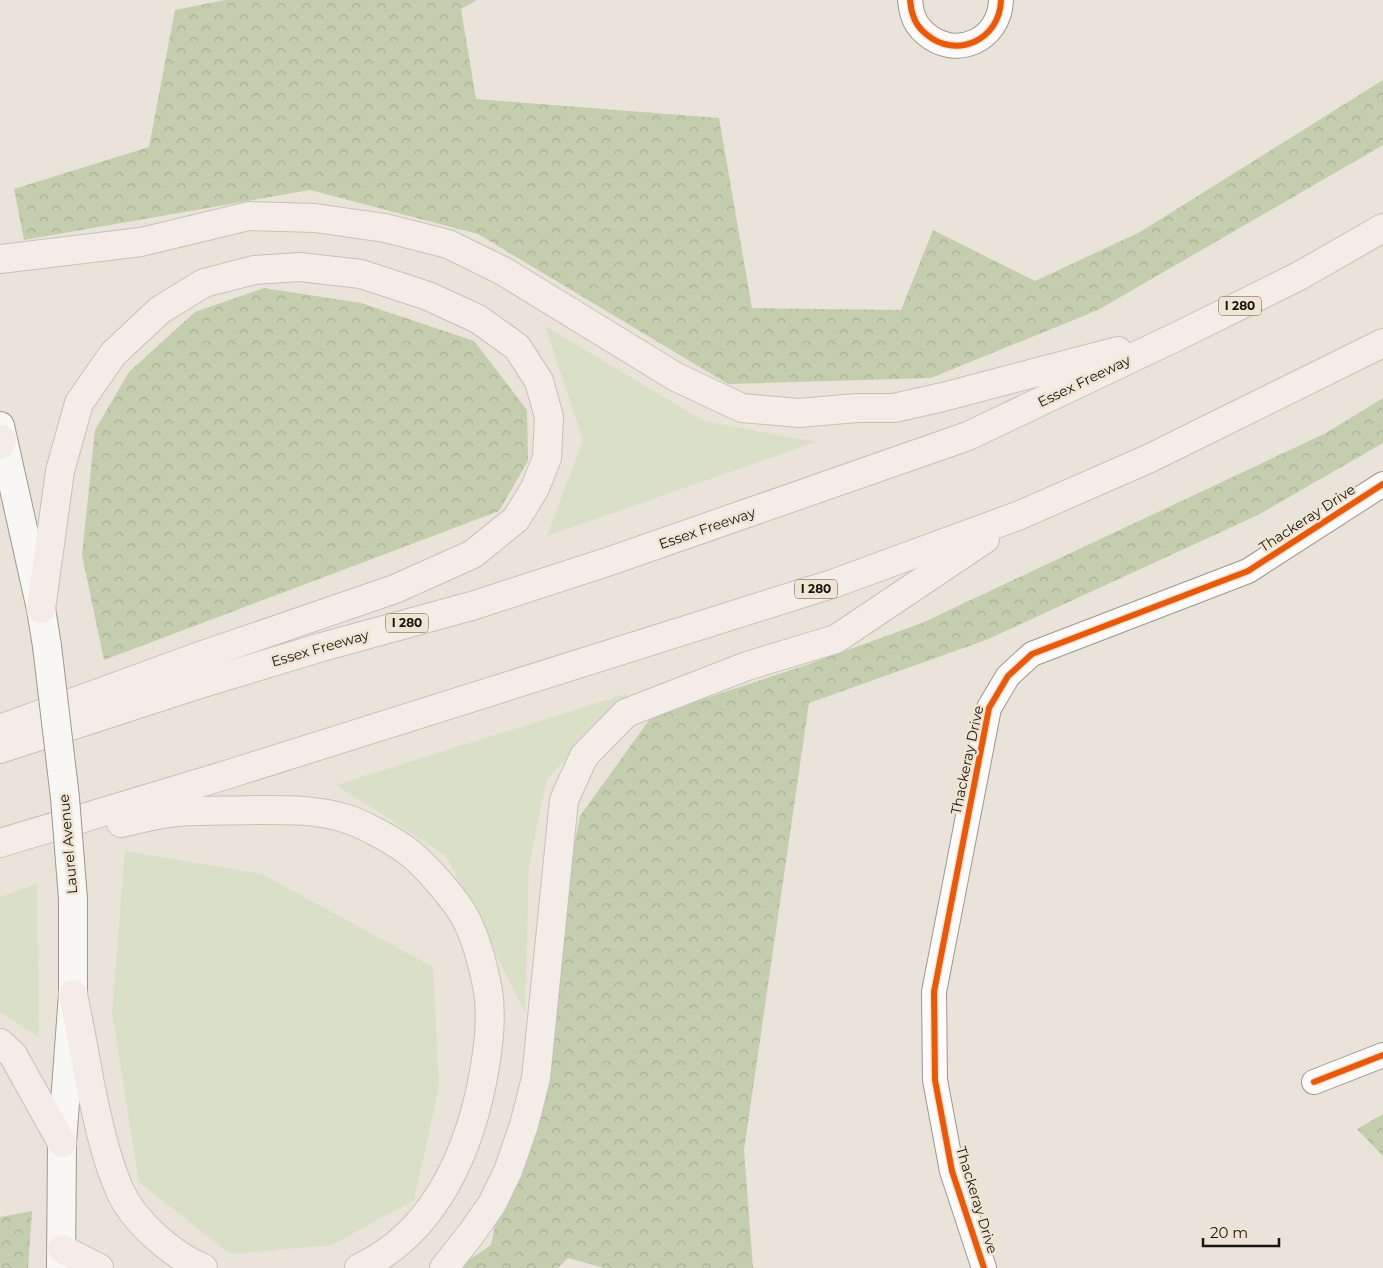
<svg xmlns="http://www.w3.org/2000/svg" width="1383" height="1268" font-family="Montserrat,sans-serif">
	<defs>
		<pattern id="forest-crowns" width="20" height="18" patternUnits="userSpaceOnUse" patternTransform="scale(1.25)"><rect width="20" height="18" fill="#c4ceae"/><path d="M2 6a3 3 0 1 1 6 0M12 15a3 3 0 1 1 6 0" fill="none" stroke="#a8b094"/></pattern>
	</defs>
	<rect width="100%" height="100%" fill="#eae3d9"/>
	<g fill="#dae0c8">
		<polygon points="545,326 704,421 816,442 547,536 583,440"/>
		<polygon points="629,693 547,779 529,865 525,1012 446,856 336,785"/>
		<polygon points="125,851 262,874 433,967 439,1087 414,1200 332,1245 230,1254 139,1182 112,1013"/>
		<polygon points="37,884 39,1037 0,1012 0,897"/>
	</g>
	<g fill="url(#forest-crowns)">
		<polygon points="225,0 477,0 461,9 476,99 719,118 752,308 901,310 933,230 1035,281 1140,232 1383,80 1383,145 1098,310 931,378 728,384 478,234 310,190 24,240 14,189 149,147 175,10"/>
		<polygon points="264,288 361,303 474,341 527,410 528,461 499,511 104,660 82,555 95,430 129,372 195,312"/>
		<polygon points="1383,398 1383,443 1258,515 986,640 809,703 744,1150 753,1268 604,1268 568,1258 558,1268 457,1268 491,1245 580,816 652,716 806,665 922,623 1326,433"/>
		<polygon points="1383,1114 1383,1156 1357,1129"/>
		<polygon points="32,1211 28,1268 0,1268 0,1217"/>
	</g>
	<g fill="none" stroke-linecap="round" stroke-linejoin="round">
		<defs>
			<g id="minor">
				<path d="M910 0C911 5 911 11 913 15 915 23 920 29 926 34 956 60 1000 40 1001 0"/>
				<polyline points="1314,1082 1383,1055"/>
				<polyline points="984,1268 952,1171 935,1080 934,992 989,708 1008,676 1032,654 1248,571 1383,484"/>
			</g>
			<g id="secondary">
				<polyline points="0,426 41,609 47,646"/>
				<polyline points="61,1268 62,1143 73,994 73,899"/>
			</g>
			<g id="motorway">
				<polyline points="0,259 141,242 249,216 315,218 385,228 448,244 503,271 676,377 742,408 799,413 857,408 894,408 943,397 1118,351"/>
				<polyline points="0,445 2,439"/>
				<polyline points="0,729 200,656 395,589 473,554 516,519 535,488 547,458 549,417 539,381 517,347 478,319 428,296 361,274 300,267 254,270 204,283 160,310 113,354 79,403 60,471 41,609"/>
				<polyline points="0,749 200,684 322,647 475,605 613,560 968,436 1180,335 1299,276 1383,228"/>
				<path d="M121 823C140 819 160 813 179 812 204 810 229 811 254 810 285 810 314 809 344 818 362 823 396 842 410 853 427 867 456 900 466 919 476 939 484 969 488 991 492 1015 489 1042 485 1066 472 1146 437 1232 359 1268"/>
				<polyline points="0,843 226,775 835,583 1020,515 1148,459 1383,343"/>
				<path d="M73 994C79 1024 85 1054 90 1084 98 1121 105 1157 120 1191 134 1222 172 1255 203 1268"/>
				<polyline points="0,1043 13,1055 62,1143"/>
				<polyline points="62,1249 99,1268"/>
				<polyline points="444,1268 471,1234 492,1204 508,1171 524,1125 536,1078 564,800 584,756 626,713 747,666 836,639 985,539"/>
			</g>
		</defs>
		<use href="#minor" stroke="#9c9790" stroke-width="26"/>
		<use href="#secondary" stroke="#9c9790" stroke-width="30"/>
		<use href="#motorway" stroke="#c5c1bd" stroke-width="30"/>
		<use href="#minor" stroke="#fcfbf9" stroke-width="24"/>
		<use href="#secondary" stroke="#f9f7f4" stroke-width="28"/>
		<use href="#motorway" stroke="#f3ece7" stroke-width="28"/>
		<defs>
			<polyline id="secondary-bridge" points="47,646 65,798 73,899"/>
		</defs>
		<use href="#secondary-bridge" stroke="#9c9790" stroke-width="30" stroke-linecap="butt"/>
		<use href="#secondary-bridge" stroke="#f9f7f4" stroke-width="28"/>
		<defs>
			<g id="cycleway">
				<path d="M910 0C911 5 911 11 913 15 915 23 920 29 926 34 956 60 1000 40 1001 0"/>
				<polyline points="1314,1082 1383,1055"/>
				<polyline points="984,1268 952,1171 935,1080 934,992 989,708 1008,676 1032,654 1248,571 1383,484"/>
			</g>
		</defs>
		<use href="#cycleway" stroke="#f0e4d3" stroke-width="9"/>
		<use href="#cycleway" stroke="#e8590c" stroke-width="6"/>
	</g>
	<g text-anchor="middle" stroke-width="5" stroke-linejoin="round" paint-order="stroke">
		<g fill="#f0e4d3" stroke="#595249" stroke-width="1">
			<rect x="1219" y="296.5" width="42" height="19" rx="4"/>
			<rect x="795" y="579.5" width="42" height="19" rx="4"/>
			<rect x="386" y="613.5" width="42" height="19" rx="4"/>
		</g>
		<g font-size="12" font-weight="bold" fill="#18140e">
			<text x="1240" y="310">I 280</text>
			<text x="816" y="593">I 280</text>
			<text x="407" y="627">I 280</text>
		</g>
		<g font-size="14" fill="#18140e" stroke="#f0e4d3">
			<text transform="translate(1084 381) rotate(-26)" y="5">Essex Freeway</text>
			<text transform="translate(1307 518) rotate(-33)" y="5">Thackeray Drive</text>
			<text transform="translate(707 528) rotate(-19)" y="5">Essex Freeway</text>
			<text transform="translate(320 648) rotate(-16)" y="5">Essex Freeway</text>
			<text transform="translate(967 760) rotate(-78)" y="5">Thackeray Drive</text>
			<text transform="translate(68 844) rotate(-95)" y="5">Laurel Avenue</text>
			<text transform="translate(977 1200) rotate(73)" y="5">Thackeray Drive</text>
		</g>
	</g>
	<path d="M1203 1238v8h76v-8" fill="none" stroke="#18140e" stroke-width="2.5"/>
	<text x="1210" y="1238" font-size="15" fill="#18140e" stroke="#f0e4d3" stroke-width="4" paint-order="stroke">20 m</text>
</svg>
